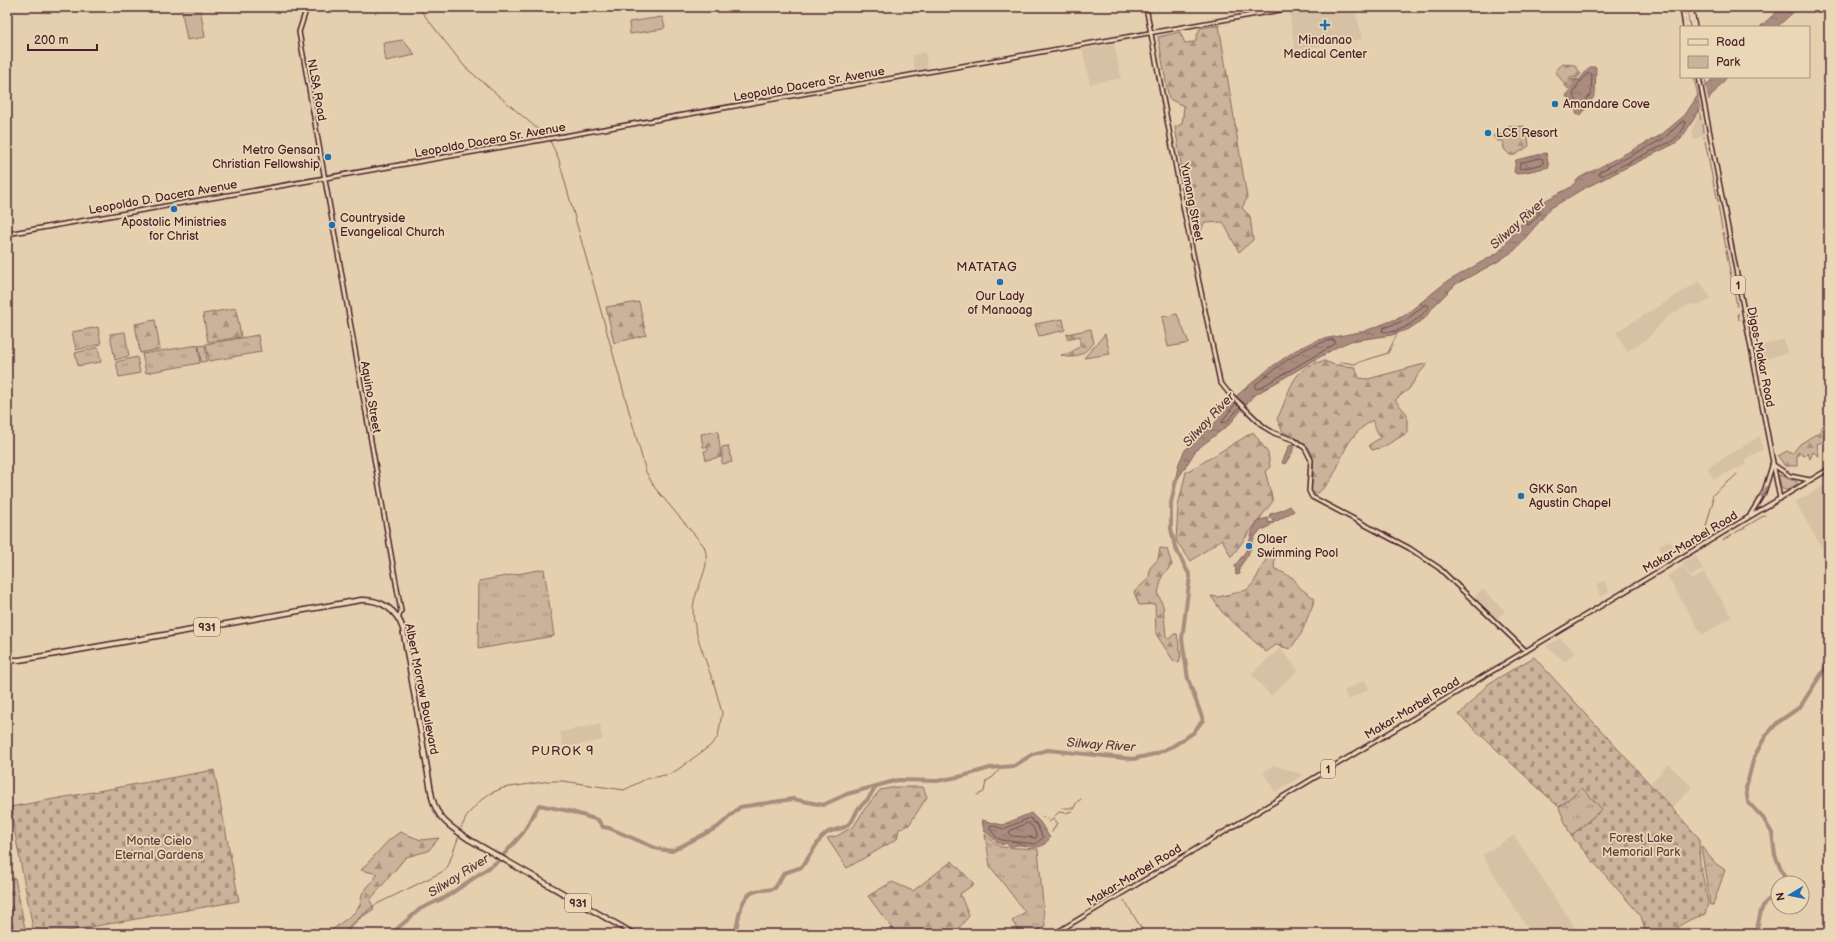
<svg xmlns="http://www.w3.org/2000/svg" width="1836" height="941" font-family="'Balsamiq Sans',sans-serif">
	<defs>
		<pattern id="grass-tufts" width="24" height="20" patternUnits="userSpaceOnUse"><rect width="24" height="20" fill="#cab39a"/><path d="M3 7l-1-3M5 7V3M7 7l1-3M15 17l-1-3M17 17v-4M19 17l1-3" fill="none" stroke="#a6917e"/></pattern>
		<pattern id="forest-firs" width="22" height="20" patternUnits="userSpaceOnUse"><rect width="22" height="20" fill="#cab39a"/><path d="M5 1l3.5 6h-7zM16 11l3.5 6h-7z" fill="#a6917e"/></pattern>
		<pattern id="cemetery-stones" width="16" height="16" patternUnits="userSpaceOnUse"><rect width="16" height="16" fill="#cab39a"/><path d="M2 7V4a2 2 0 0 1 4 0v3zM10 15v-3a2 2 0 0 1 4 0v3z" fill="#a6917e"/></pattern>
		<pattern id="water-ripples" width="26" height="14" patternUnits="userSpaceOnUse"><rect width="26" height="14" fill="#a98c7d"/><path d="M2 4q2-2 4 0t4 0M15 11q2-2 4 0t4 0" fill="none" stroke="#8c7267"/></pattern>
	</defs>
	<rect width="100%" height="100%" fill="#e4d0af"/>
	<filter id="ink" filterUnits="userSpaceOnUse"><feTurbulence type="fractalNoise" baseFrequency=".025" numOctaves="2"/><feDisplacementMap in="SourceGraphic" scale="8" xChannelSelector="R" yChannelSelector="G"/><feConvolveMatrix kernelMatrix="1 2 1 2 8 2 1 2 1" color-interpolation-filters="sRGB"/></filter>
	<g filter="url(#ink)">
		<g fill="#d7c1a4">
			<polygon points="1315,7 1355,7 1362,39 1295,50 1289,11"/>
			<polygon points="1114,43 1121,78 1090,84 1082,49"/>
			<polygon points="925,52 928,70 915,72 912,55"/>
			<polygon points="1701,116 1705,136 1702,135 1694,141 1692,131 1697,117"/>
			<polygon points="1700,281 1711,299 1702,304 1688,305 1667,317 1648,338 1627,352 1616,332"/>
			<polygon points="1784,339 1787,353 1763,360 1760,346"/>
			<polygon points="1760,436 1763,449 1745,460 1745,465 1714,479 1707,468"/>
			<polygon points="1829,483 1829,560 1795,502"/>
			<polygon points="1669,540 1677,551 1663,560 1659,545"/>
			<polygon points="1695,555 1703,569 1691,576 1682,563"/>
			<polygon points="1683,566 1692,580 1704,572 1732,617 1702,635 1667,576"/>
			<polygon points="1605,581 1609,592 1600,597 1596,584"/>
			<polygon points="1482,589 1505,611 1497,619 1473,598"/>
			<polygon points="1560,638 1576,652 1565,662 1546,646"/>
			<polygon points="1280,648 1298,670 1271,696 1251,674"/>
			<polygon points="1365,680 1369,689 1348,700 1344,691"/>
			<polygon points="600,724 603,740 563,748 560,732"/>
			<polygon points="1668,764 1692,787 1672,809 1650,784"/>
			<polygon points="1274,765 1304,775 1275,792 1263,772"/>
			<polygon points="1514,835 1579,934 1531,934 1482,855"/>
		</g>
		<g fill="url(#grass-tufts)" stroke="#8a6962">
			<polygon points="1063,319 1065,330 1039,336 1035,324"/>
			<polygon points="98,327 101,344 76,350 72,332"/>
			<polygon points="125,332 129,356 115,360 110,334"/>
			<polygon points="258,335 261,352 209,361 206,344"/>
			<polygon points="198,345 200,363 146,373 142,354"/>
			<polygon points="205,345 207,361 201,362 199,346"/>
			<polygon points="98,347 101,362 78,366 75,353"/>
			<polygon points="137,357 140,373 119,377 116,362"/>
			<polygon points="544,569 554,636 478,649 479,581"/>
			<polygon points="1582,787 1602,809 1571,836 1559,808"/>
			<polygon points="985,834 1000,847 1038,849 1045,926 1033,934 1020,934 1012,921 1025,912 990,866"/>
			<polygon points="1701,846 1715,863 1725,870 1713,905 1710,905"/>
		</g>
		<g fill="url(#forest-firs)" stroke="#8a6962">
			<polygon points="1219,25 1247,198 1242,208 1250,216 1253,240 1239,252 1223,222 1204,223 1200,233 1191,222 1175,127 1182,124 1184,106 1169,99 1158,37 1180,32 1185,43 1195,42 1200,28"/>
			<polygon points="1563,64 1575,65 1581,74 1577,78 1572,77 1569,79 1572,86 1568,89 1555,71"/>
			<polygon points="1509,126 1514,127 1524,126 1527,131 1529,146 1515,155 1510,155 1504,149 1503,141 1497,141 1493,136 1503,134"/>
			<polygon points="639,302 646,335 614,343 606,307"/>
			<polygon points="236,308 241,337 208,342 203,314"/>
			<polygon points="155,320 160,349 140,353 135,324"/>
			<path d="M1091 329 1094 343C1084 353 1075 361 1061 355L1070 353 1080 346V336L1067 339V334Z"/>
			<path d="M1324 361 1335 365 1355 367 1359 378 1368 379 1428 363 1418 375 1409 389 1395 400 1407 414V433L1383 447 1372 450 1369 445 1380 438 1372 420C1366 425 1358 430 1353 437 1338 455 1338 482 1315 494L1311 491C1315 456 1319 447 1283 432L1277 419C1291 392 1290 367 1324 361Z"/>
			<polygon points="1829,422 1829,439 1817,444 1819,456 1813,452 1810,459 1808,453 1804,456 1800,453 1797,456 1797,466 1785,466 1778,456 1787,451 1792,454 1800,444 1821,431 1821,427"/>
			<polygon points="718,431 721,457 706,460 704,451 708,450 708,447 703,447 701,434"/>
			<polygon points="1253,432 1268,453 1270,467 1265,471 1273,501 1231,557 1222,539 1191,561 1176,541 1178,506 1186,472 1202,463"/>
			<polygon points="728,446 732,462 722,464 722,447"/>
			<polygon points="1160,548 1167,549 1172,565 1162,576 1158,594 1163,606 1166,636 1169,639 1174,634 1177,634 1181,655 1179,663 1173,660 1156,634 1155,604 1139,605 1134,592 1149,578 1150,568 1158,559"/>
			<polygon points="1270,552 1275,556 1274,568 1293,578 1300,588 1315,599 1301,634 1290,649 1276,645 1266,652 1222,612 1211,596 1218,597 1247,590 1254,582"/>
			<polygon points="896,787 923,787 927,797 909,825 899,829 897,839 847,868 827,838 837,836 854,826 864,810 880,790"/>
			<polygon points="400,832 421,840 439,838 428,851 406,857 370,900 374,909 350,925 345,934 327,934 354,913 360,905 362,894 378,874 361,870 389,840"/>
			<polygon points="952,861 974,884 960,894 969,916 954,934 896,934 868,896 892,882 913,891"/>
		</g>
		<g fill="url(#cemetery-stones)" stroke="#8a6962">
			<path d="M1534 657 1699 838 1700 863 1708 903 1705 915C1691 918 1681 923 1672 934H1646L1641 916 1571 836 1602 809 1582 788 1559 807 1459 715 1488 684Z"/>
			<polygon points="214,770 239,901 51,934 34,934 10,807"/>
			<polygon points="15,878 26,934 7,934 7,879"/>
		</g>
		<g fill="#cab39a" stroke="#8a6962">
			<polygon points="181,7 200,7 205,37 187,40"/>
			<polygon points="662,17 665,27 663,29 630,34 629,22"/>
			<polygon points="403,40 415,55 386,61 383,43"/>
			<polygon points="1177,314 1189,343 1168,347 1162,317"/>
			<polygon points="1105,334 1110,354 1084,358"/>
			<polygon points="1780,475 1797,482 1797,484 1787,490 1782,489 1778,476"/>
		</g>
		<g fill="url(#water-ripples)" stroke="#83605c">
			<polygon points="1782,7 1799,7 1777,27 1760,27"/>
			<polygon points="1590,67 1596,67 1595,95 1581,115 1577,115 1573,102 1566,96 1574,85 1571,79 1579,80"/>
			<polygon points="1714,77 1727,77 1699,111 1681,139 1674,144 1581,190 1551,208 1515,250 1497,262 1456,284 1434,306 1424,319 1409,329 1392,335 1351,341 1337,347 1253,396 1230,424 1196,450 1174,485 1179,463 1185,450 1215,423 1235,397 1270,368 1296,350 1318,340 1365,331 1404,316 1445,283 1499,252 1533,209 1548,199 1571,187 1579,178 1661,135 1685,115 1698,95"/>
			<polygon points="1546,153 1549,167 1517,174 1514,172 1516,160"/>
			<polygon points="1294,445 1292,453 1285,464 1282,463 1289,446"/>
			<polygon points="1290,506 1294,511 1277,521 1269,518 1270,514 1280,511"/>
			<path d="M1268 518 1269 523 1276 521 1265 529H1261L1254 538 1248 555 1239 568 1240 574 1236 575 1235 565C1238 562 1241 558 1243 555 1252 545 1248 531 1260 520Z"/>
			<path d="M1031 813 1040 822 1050 838C1039 853 1031 845 1018 845 1015 845 1013 847 1009 846L1006 843 1002 845C994 841 991 835 984 831L982 820 1002 825Z"/>
		</g>
		<polygon fill="#e4d0af" points="1705,84 1709,103 1701,110 1698,93"/>
		<g fill="none" stroke-linecap="round" stroke-linejoin="round">
			<g stroke="#704b4c" stroke-width="1">
				<polygon points="1589,73 1592,75 1591,94 1580,106 1573,95 1578,84"/>
				<path d="M1683 121 1686 122C1685 129 1678 136 1672 141L1601 176 1599 175V172L1663 139Z"/>
				<polygon points="1541,158 1543,160 1543,164 1521,169 1519,168 1520,163"/>
				<polygon points="1537,211 1540,211 1540,213 1530,224 1527,225 1527,222"/>
				<path d="M1426 304 1429 306C1420 319 1399 336 1382 331L1383 328 1406 320Z"/>
				<path d="M1333 340 1335 341V344L1258 389 1255 388V385C1278 366 1303 345 1333 340Z"/>
				<polyline points="1236,403 1222,421 1222,423 1228,421 1240,407"/>
				<polygon points="1030,818 1037,825 1043,838 1035,844 1002,840 997,838 989,828 991,825 1003,829"/>
				<polygon points="1028,823 1033,827 1037,836 1036,838 1012,836 1009,834 1010,831"/>
			</g>
			<g stroke="#83605c" stroke-width="1">
				<polyline points="418,7 465,67 547,137"/>
				<polyline points="387,11 389,7"/>
				<polyline points="1694,77 1698,96"/>
				<polyline points="1705,77 1706,86"/>
				<polyline points="1699,110 1701,120"/>
				<polyline points="1702,124 1703,132"/>
				<polyline points="1704,137 1704,138"/>
				<path d="M550 141 558 157 646 472 655 488 704 546C713 569 693 588 693 611 693 630 706 660 712 679"/>
				<polyline points="1705,141 1714,186"/>
				<polyline points="1715,188 1718,202"/>
				<polyline points="1718,206 1722,229"/>
				<polyline points="1723,232 1726,248"/>
				<polyline points="1726,250 1733,287"/>
				<polyline points="1734,290 1737,306"/>
				<polyline points="1738,313 1739,320"/>
				<polyline points="1339,364 1342,362 1354,364 1388,353 1397,334"/>
				<polyline points="1735,533 1765,515"/>
				<path d="M1704 534 1713 501 1712 496C1719 487 1729 483 1737 474"/>
				<polyline points="1723,540 1732,535"/>
				<polyline points="977,795 984,792 986,781 993,777 999,770 998,766"/>
				<polyline points="1062,808 1073,808"/>
				<polyline points="1042,817 1047,818 1049,822 1052,820"/>
				<polyline points="461,828 468,814 481,800 489,794 503,788 550,781 563,781 624,790 646,779 670,774 677,770 710,746 718,737 722,713 713,680"/>
				<polyline points="1052,832 1057,823 1052,819 1059,812 1066,813 1072,811 1077,802 1081,799"/>
				<polyline points="1124,900 1145,934"/>
				<polyline points="345,934 360,917 375,905 444,871 448,866 459,836"/>
			</g>
			<g stroke="#a98c7d" stroke-width="4">
				<polyline points="1787,883 1775,855 1772,833 1763,818 1748,802 1746,788 1754,757 1765,737 1777,723 1800,707 1829,662"/>
				<polyline points="391,934 420,909 446,897 497,862 523,833 539,805 569,811 598,820 603,827 609,828 658,849 672,851 718,827 740,807 793,799 823,805 847,794 898,780 937,781 963,776 990,768 1014,766 1033,754 1048,750 1133,759 1155,754 1173,746 1193,733 1203,720 1188,679 1182,639 1190,576 1175,547 1171,529 1171,503 1176,480"/>
				<path d="M735 934C739 920 739 895 756 891 762 889 768 891 775 888L784 873 802 867 821 838 828 832 845 827 852 821 858 809 868 799 876 786"/>
				<path d="M1755 934C1762 918 1757 900 1778 896"/>
			</g>
			<defs>
				<g id="major">
					<polyline points="307,7 299,32 401,611 398,619"/>
					<polyline points="1146,7 1184,211 1220,382 1228,392 1264,427 1274,433 1294,440 1305,448 1311,460 1309,491 1312,497 1409,548 1439,568 1526,651"/>
					<polyline points="1682,7 1685,27"/>
					<polyline points="1685,7 1688,27"/>
					<polyline points="1688,7 1692,27"/>
					<polyline points="1691,7 1695,27"/>
					<polyline points="1699,77 1780,499"/>
					<polyline points="7,234 1297,7"/>
					<polyline points="1772,464 1790,476 1810,480"/>
					<polyline points="1750,515 1764,492 1772,466"/>
					<polyline points="1054,934 1829,469"/>
				</g>
				<path id="highway" d="M7 660H19L50 655 361 600C381 599 397 610 403 629L432 797C437 820 452 828 470 840L634 934"/>
			</defs>
			<use href="#major" stroke="#4a1f2b" stroke-width="6"/>
			<use href="#highway" stroke="#4a1f2b" stroke-width="7"/>
			<use href="#major" stroke="#ead7b5" stroke-width="3"/>
			<use href="#highway" stroke="#ead7b5" stroke-width="4"/>
		</g>
		<defs><path id="oneway-shaft" d="M-6 0H5M1.5-3L5.5 0L1.5 3" fill="none" stroke-width="1.6" stroke-linecap="round" stroke-linejoin="round"/></defs>
		<use stroke="#9a7b70" href="#oneway-shaft" transform="translate(1764 492) rotate(114)"/>
	</g>
	<g fill="#1f6fb2" stroke="#ead7b5" stroke-width="1.5">
		<path d="M1323 19h4v4h4v4h-4v4h-4v-4h-4v-4h4z"/>
		<circle cx="1555" cy="104" r="4"/>
		<circle cx="1488" cy="133" r="4"/>
		<circle cx="328" cy="157" r="4"/>
		<circle cx="174" cy="209" r="4"/>
		<circle cx="332" cy="225" r="4"/>
		<circle cx="1000" cy="282" r="4"/>
		<circle cx="1521" cy="496" r="4"/>
		<circle cx="1249" cy="546" r="4"/>
	</g>
	<g text-anchor="middle" stroke-width="3.5" stroke-linejoin="round" paint-order="stroke">
		<g fill="#ead7b5" stroke="#7a5654" stroke-width="1">
			<rect x="1731" y="276" width="14" height="18" rx="3"/>
			<rect x="194" y="618" width="26" height="18" rx="3"/>
			<rect x="1321" y="760" width="14" height="18" rx="3"/>
			<rect x="565" y="894" width="26" height="18" rx="3"/>
		</g>
		<g font-size="11" font-weight="bold" fill="#4a1f2b">
			<text x="1738" y="289">1</text>
			<text x="207" y="631">931</text>
			<text x="1328" y="773">1</text>
			<text x="578" y="907">931</text>
		</g>
		<g font-size="12" fill="#4a1f2b" stroke="#ead7b5" text-anchor="start">
			<text x="1325" y="44" text-anchor="middle">Mindanao<tspan x="1325" dy="14">Medical Center</tspan></text>
			<text x="1563" y="108">Amandare Cove</text>
			<text x="1496" y="137">LC5 Resort</text>
			<text x="320" y="154" text-anchor="end">Metro Gensan<tspan x="320" dy="14">Christian Fellowship</tspan></text>
			<text x="340" y="222">Countryside<tspan x="340" dy="14">Evangelical Church</tspan></text>
			<text x="174" y="226" text-anchor="middle">Apostolic Ministries<tspan x="174" dy="14">for Christ</tspan></text>
			<text x="1000" y="300" text-anchor="middle">Our Lady<tspan x="1000" dy="14">of Manaoag</tspan></text>
			<text x="1529" y="493">GKK San<tspan x="1529" dy="14">Agustin Chapel</tspan></text>
			<text x="1257" y="543">Olaer<tspan x="1257" dy="14">Swimming Pool</tspan></text>
		</g>
		<g font-size="12" fill="#4a1f2b" stroke="#ead7b5">
			<text transform="translate(809 84) rotate(-10)" y="4">Leopoldo Dacera Sr. Avenue</text>
			<text transform="translate(317 90) rotate(80)" y="4">NLSA Road</text>
			<text transform="translate(490 140) rotate(-10)" y="4">Leopoldo Dacera Sr. Avenue</text>
			<text transform="translate(163 197) rotate(-10)" y="4">Leopoldo D. Dacera Avenue</text>
			<text transform="translate(1192 202) rotate(79)" y="4">Yumang Street</text>
			<text transform="translate(1761 357) rotate(79)" y="4">Digos-Makar Road</text>
			<text transform="translate(371 397) rotate(80)" y="4">Aquino Street</text>
			<text transform="translate(1690 542) rotate(-31)" y="4">Makar-Marbel Road</text>
			<text transform="translate(422 689) rotate(79)" y="4">Albert Morrow Boulevard</text>
			<text transform="translate(1412 708) rotate(-31)" y="4">Makar-Marbel Road</text>
			<text transform="translate(1134 875) rotate(-31)" y="4">Makar-Marbel Road</text>
		</g>
		<g font-size="12" fill="#643d41" stroke="#ead7b5">
			<text x="1641" y="842">Forest Lake<tspan x="1641" dy="14">Memorial Park</tspan></text>
			<text x="159" y="845">Monte Cielo<tspan x="159" dy="14">Eternal Gardens</tspan></text>
		</g>
		<g font-size="13" font-style="italic" fill="#623a40" stroke="#ead7b5">
			<text transform="translate(1517 223) rotate(-42)" y="5">Silway River</text>
			<text transform="translate(1208 419) rotate(-47)" y="5">Silway River</text>
			<text transform="translate(1101 744) rotate(4)" y="5">Silway River</text>
			<text transform="translate(458 875) rotate(-32)" y="5">Silway River</text>
		</g>
		<g font-size="13" letter-spacing="1" fill="#4a1f2b" stroke="#ead7b5">
			<text x="987" y="271">MATATAG</text>
			<text x="563" y="755">PUROK 9</text>
		</g>
	</g>
	<rect width="1836" height="941" fill="none" stroke="#ead7b5" stroke-width="24"/>
	<rect x="12" y="12" width="1812" height="917" fill="none" stroke="#4a1f2b" stroke-width="1.5" filter="url(#ink)"/>
	<rect x="1680" y="26" width="130" height="52" fill="#ead7b5" stroke="#aa8d7e"/>
	<rect x="1688" y="39" width="20" height="6" fill="#ead7b5" stroke="#aa8d7e"/>
	<text x="1716" y="46" font-size="12" fill="#4a1f2b">Road</text>
	<rect x="1688" y="56" width="20" height="12" fill="#cab39a" stroke="#aa8d7e"/>
	<text x="1716" y="66" font-size="12" fill="#4a1f2b">Park</text>
	<g transform="translate(1790 895) rotate(260)"><circle r="19" fill="#ead7b5" stroke="#aa8d7e"/>
	<path d="M0-3L7 15L0 10L-7 15Z" fill="#1f6fb2"/>
	<text y="-6" font-size="11" font-weight="bold" text-anchor="middle" fill="#4a1f2b">N</text>
	</g>
	<path d="M28 44v6h69v-6" fill="none" stroke="#4a1f2b" stroke-width="2"/>
	<text x="34" y="44" font-size="12" fill="#4a1f2b" stroke="#ead7b5" stroke-width="3" paint-order="stroke">200 m</text>
</svg>
